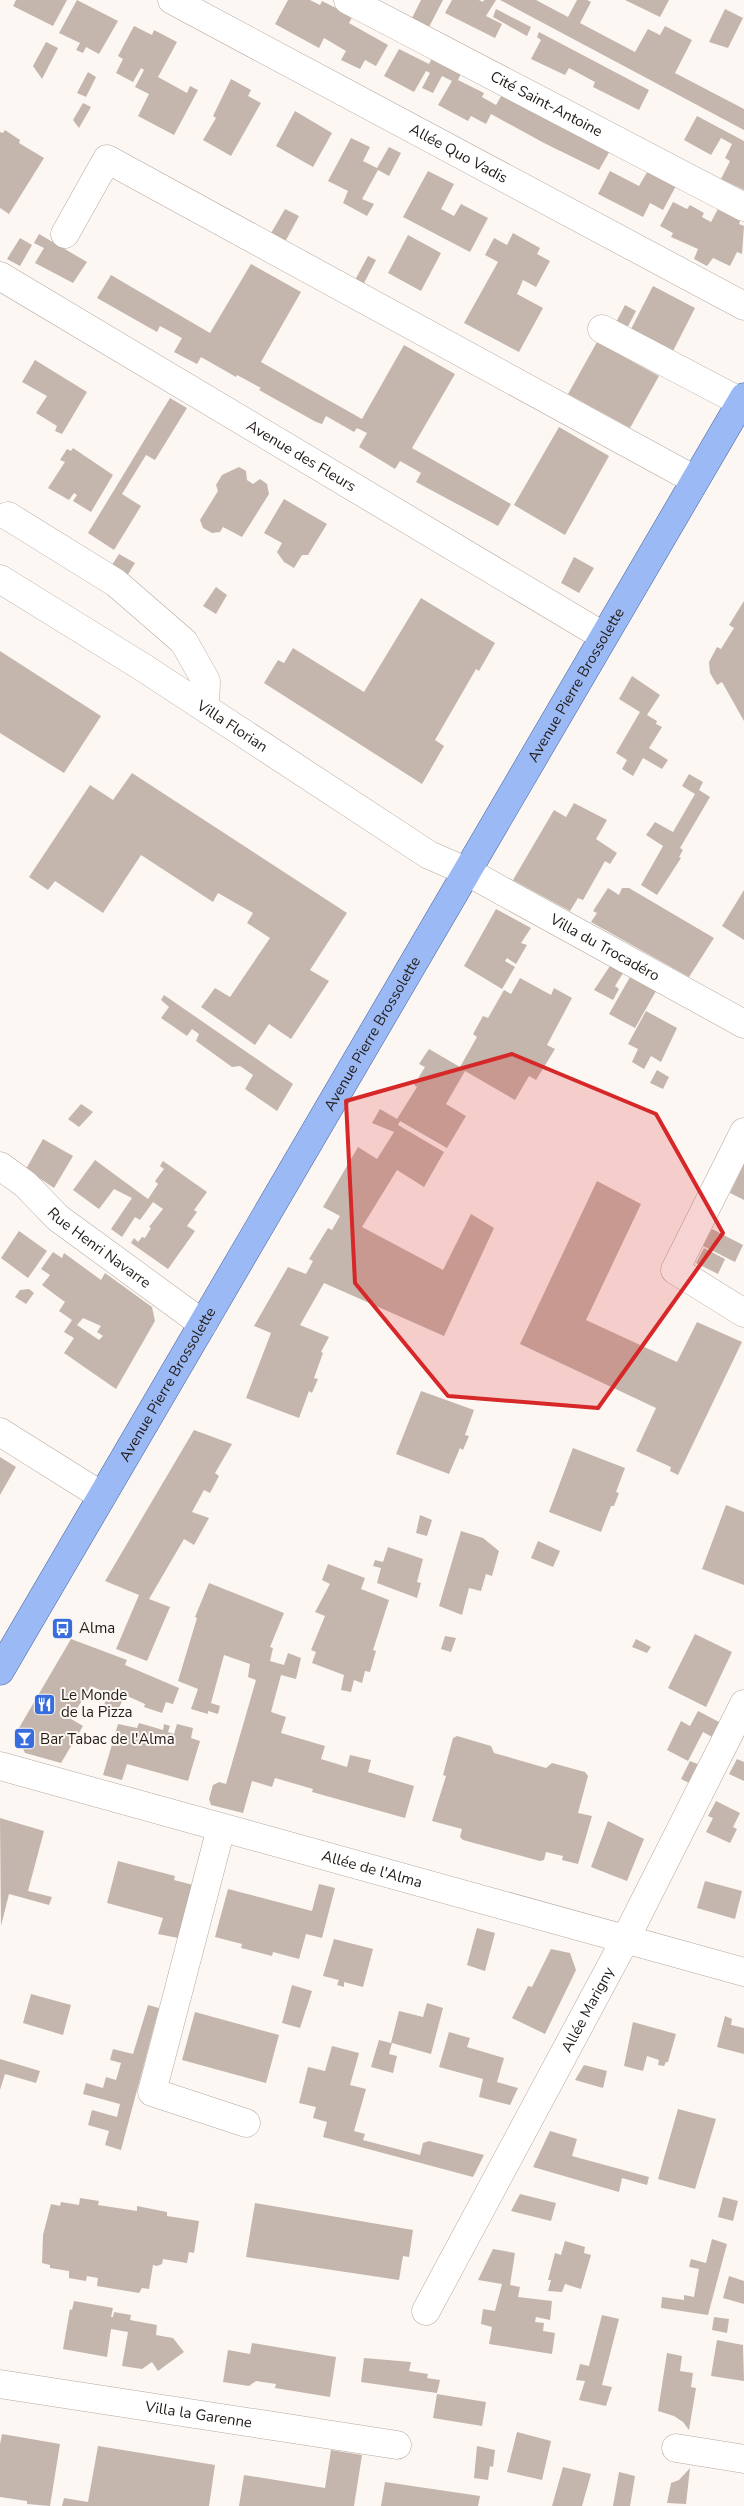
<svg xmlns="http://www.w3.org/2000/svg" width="744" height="2506" font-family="'Nunito Sans',sans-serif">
	<rect width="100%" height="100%" fill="#fdf7f3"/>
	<g fill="#c4b6ac" fill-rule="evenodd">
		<polygon points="16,0 67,0 53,26 13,6"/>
		<polygon points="77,0 118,21 99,54 86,47 83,53 76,50 80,43 59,33"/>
		<polygon points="288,0 310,0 320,5 322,1 340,10 355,12 349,23 388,45 376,66 365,60 360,69 341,60 346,51 324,38 319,48 275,24"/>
		<polygon points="421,0 443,0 428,29 411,20"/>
		<polygon points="452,0 479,0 483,2 484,0 496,0 486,16 502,24 495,38 445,13"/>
		<polygon points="500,0 536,0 568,17 577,0 587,0 591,2 580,23 635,52 648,29 660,35 665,26 692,40 675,73 744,109 744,130"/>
		<polygon points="625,0 669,0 660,17"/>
		<polygon points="496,9 531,27 527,36 493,17"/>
		<polygon points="725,9 743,18 728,48 709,42"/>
		<polygon points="134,26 152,35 154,30 177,42 158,77 187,93 190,86 198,90 174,135 138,116 149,94 135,87 144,70 141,68 133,82 116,73 123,59 118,56"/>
		<polygon points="539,32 649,90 639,110 593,87 595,82 569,68 565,75 531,59 541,40 537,37"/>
		<polygon points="46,42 58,48 42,79 33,66"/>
		<polygon points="399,49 429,64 434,54 463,69 458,80 484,93 482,97 496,105 504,91 611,149 599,170 544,143 491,114 486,124 471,116 468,121 438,105 452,81 442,76 433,93 422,88 430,73 426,71 414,92 384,76"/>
		<polygon points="88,72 96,77 86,97 77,93"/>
		<polygon points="231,79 251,90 248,96 261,103 231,156 203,140 216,118 213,116"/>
		<polygon points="83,103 91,107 79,128 73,120"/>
		<polygon points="295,111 332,133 313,167 276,146"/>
		<polygon points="697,116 744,141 744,190 721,179 730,161 725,158 732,144 721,138 711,155 684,140"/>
		<polygon points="5,130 20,140 19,143 44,158 9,214 0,208 0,132 3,133"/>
		<polygon points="351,138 370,147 363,161 377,168 389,147 401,153 389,176 378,170 362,199 374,204 367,216 343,203 348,191 328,181"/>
		<polygon points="649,169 677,184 663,210 650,203 643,217 598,194 610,171 639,186"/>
		<polygon points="428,171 454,184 441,209 454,216 461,204 488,218 470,252 403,217"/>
		<polygon points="673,202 687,209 690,205 704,213 702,217 711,222 719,207 741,219 739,224 744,226 742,254 737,252 730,266 713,258 707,266 694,259 698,249 671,237 673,233 660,226"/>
		<polygon points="285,209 299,216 285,242 270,235"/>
		<polygon points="513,233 540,248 537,254 550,261 536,287 523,280 517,294 543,308 519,352 464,323 498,262 485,255 494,238 507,245"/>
		<polygon points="39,234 87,262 73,283 35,263 44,248 34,243"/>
		<polygon points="408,235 441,253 421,291 388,273"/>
		<polygon points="20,238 32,245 20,266 7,259"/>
		<polygon points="368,256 376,260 363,285 355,280"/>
		<polygon points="251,264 301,292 261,362 362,419 404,345 455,374 412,448 511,504 498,526 416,482 421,473 416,470 400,461 395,469 359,447 367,433 357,428 354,432 326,416 322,424 316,422 259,390 261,388 237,375 236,377 201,357 197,364 174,352 182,338 160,326 157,332 97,298 111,275 210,333"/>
		<polygon points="653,286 695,308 672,353 630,331"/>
		<polygon points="625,305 636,311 624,334 613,328"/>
		<polygon points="597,342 659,376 630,428 568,394"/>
		<polygon points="35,360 87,392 62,434 55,431 57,426 36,413 47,396 22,382"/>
		<polygon points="170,398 187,408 155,460 146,455 122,494 141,506 114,550 88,533"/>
		<polygon points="559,427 609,456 565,535 514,505"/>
		<polygon points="73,448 113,475 91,512 73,501 77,495 74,493 69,500 48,488 65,462 60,460 67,449 71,451"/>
		<polygon points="239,467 246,471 247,480 253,484 260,479 267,484 269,494 242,537 223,527 220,532 212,533 203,528 200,520 218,491 216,485 222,475"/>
		<polygon points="284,499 327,524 308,555 302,555 294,568 284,562 277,552 282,543 264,533"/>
		<polygon points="119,554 135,563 124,581 108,571"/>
		<polygon points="574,557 594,568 579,593 561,583"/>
		<polygon points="216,587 227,595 216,614 203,606"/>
		<polygon points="421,598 495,643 479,671 476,669 435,740 444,746 422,784 264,683 278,660 284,663 293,648 364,692"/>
		<polygon points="744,601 744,721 722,682 717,685 710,673 709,662 717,647 721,649 734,628 729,625"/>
		<polygon points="0,651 101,716 64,773 0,733"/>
		<polygon points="632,676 660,695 647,715 657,721 656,724 662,727 649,748 668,760 662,769 643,758 633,776 622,769 627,760 616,753 640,712 619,699"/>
		<polygon points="132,773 347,913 310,970 329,981 291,1039 269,1024 255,1045 201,1007 215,988 230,997 270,938 247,923 253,913 218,893 213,902 141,855 103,913 55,881 48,890 29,877 90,785 113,800"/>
		<polygon points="689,774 703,782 699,790 710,797 680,848 683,850 679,857 681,858 657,895 641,885 663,846 646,835 655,822 673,832 695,794 682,786"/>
		<polygon points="574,803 607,820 596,839 617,853 610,864 605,861 583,900 578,898 570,911 513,880 554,810 566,817"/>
		<polygon points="608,888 619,895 622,888 629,888 714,938 689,977 591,922 597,913 593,911"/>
		<polygon points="744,890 744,940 722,926"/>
		<polygon points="496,909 531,928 521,943 527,945 516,964 507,958 505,961 515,967 502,989 464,966"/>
		<polygon points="610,966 623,973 615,986 619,989 613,1000 594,990"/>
		<polygon points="630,977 656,991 635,1028 609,1014"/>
		<polygon points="520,978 551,995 554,988 572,998 547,1045 555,1049 536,1080 529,1076 515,1100 465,1071 446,1104 466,1116 447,1148 400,1121 398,1125 444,1152 424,1187 397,1170 362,1227 443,1270 471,1214 494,1228 444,1336 324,1283 300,1325 329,1337 321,1352 323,1353 314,1378 318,1379 312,1393 309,1391 299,1418 246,1398 271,1333 254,1326 288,1267 306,1274 313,1261 309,1259 328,1228 332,1230 340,1216 323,1207 358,1147 377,1159 394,1132 372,1123 380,1109 397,1119 417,1087 414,1085 425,1067 419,1064 429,1049 460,1067 477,1037 473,1034 483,1016 488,1018 504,990 511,994"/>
		<polygon points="164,995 293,1084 277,1111 245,1089 253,1075 240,1066 232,1067 196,1041 199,1034 192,1029 187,1036 161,1018 169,1007 161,1000"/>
		<polygon points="646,1011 677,1028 661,1062 651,1056 644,1069 632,1062 638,1049 628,1044"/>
		<polygon points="657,1070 669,1077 663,1089 650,1083"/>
		<polygon points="81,1104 93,1112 79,1127 68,1119"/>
		<polygon points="43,1139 73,1156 54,1188 26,1169"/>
		<polygon points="95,1160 148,1199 158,1184 155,1181 164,1169 160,1166 163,1161 207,1192 194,1210 197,1212 187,1226 195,1231 168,1269 131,1243 134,1238 138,1242 142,1237 145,1238 151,1228 149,1227 163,1209 153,1202 140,1220 135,1217 122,1237 111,1229 132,1198 114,1189 99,1209 73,1190"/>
		<polygon points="744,1164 744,1200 730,1193"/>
		<polygon points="597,1181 641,1204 586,1320 677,1362 697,1322 742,1342 678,1475 670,1471 671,1467 636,1451 656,1408 520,1344"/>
		<polygon points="712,1229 743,1245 735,1262 703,1246"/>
		<polygon points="19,1231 47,1251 28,1278 1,1258"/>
		<polygon points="704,1248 725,1259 718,1274 696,1263"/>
		<path d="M53 1252 62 1258 64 1253 101 1280 105 1273 152 1307 155 1321 116 1389 64 1353 74 1338 64 1332 72 1320 59 1311 65 1302 42 1285 50 1275 41 1269ZM83 1318 101 1326 97 1332 103 1336 99 1340 77 1325Z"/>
		<polygon points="29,1289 34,1293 26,1304 15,1297 20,1290"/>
		<polygon points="421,1391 474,1410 465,1435 469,1436 463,1450 460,1448 449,1474 396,1454"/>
		<polygon points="194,1430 232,1444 215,1473 219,1476 210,1493 204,1490 192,1512 209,1518 194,1545 184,1539 149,1599 170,1607 147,1661 116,1649 139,1595 105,1581"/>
		<polygon points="573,1448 625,1468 616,1492 619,1493 614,1506 611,1506 601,1532 549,1512"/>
		<polygon points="0,1457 16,1467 0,1495"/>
		<polygon points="726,1505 744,1512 744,1585 702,1569"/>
		<polygon points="420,1515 432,1520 427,1536 416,1533"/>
		<polygon points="461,1531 483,1538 499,1551 492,1576 486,1574 481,1591 469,1588 462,1615 439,1606"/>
		<polygon points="538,1541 560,1551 553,1567 531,1558"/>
		<polygon points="388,1547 423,1559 417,1582 421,1583 417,1598 377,1583 381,1568 373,1566 375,1560 383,1562"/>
		<polygon points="328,1564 365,1578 361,1589 389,1600 373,1650 376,1651 370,1672 365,1671 362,1683 354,1680 351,1692 341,1690 344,1675 312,1663 316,1652 311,1650 325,1616 315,1612 330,1584 322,1580"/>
		<polygon points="209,1583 284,1613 270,1647 273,1648 270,1661 284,1665 288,1653 301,1658 296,1679 281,1675 271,1712 286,1717 281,1733 325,1746 321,1759 347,1767 350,1755 371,1760 368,1772 414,1786 405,1818 312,1792 313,1789 275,1778 272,1787 252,1781 243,1813 211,1805 209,1799 213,1785 219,1782 226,1784 256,1680 248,1677 250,1664 224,1655 211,1703 220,1706 218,1714 208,1711 208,1714 191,1709 198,1689 178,1681 197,1618 195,1617"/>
		<polygon points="695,1634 732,1652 706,1707 668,1688"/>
		<polygon points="445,1636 456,1638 451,1652 441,1649"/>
		<polygon points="71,1639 127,1660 125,1665 179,1688 173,1704 166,1702 162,1713 144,1707 145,1704 125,1695 117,1712 103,1707 109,1694 91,1686 73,1715 64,1709 61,1713 83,1726 61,1763 25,1753 16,1733"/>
		<polygon points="636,1639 651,1647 647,1653 632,1647"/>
		<polygon points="698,1711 721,1723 714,1738 703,1732 688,1761 667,1750 681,1721 690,1726"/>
		<polygon points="139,1723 163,1730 164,1724 170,1726 168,1732 174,1734 177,1724 193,1728 191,1738 200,1741 188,1781 127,1764 122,1780 103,1775 118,1724 137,1728"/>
		<polygon points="457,1736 491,1746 494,1753 546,1768 552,1763 585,1772 588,1776 578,1813 592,1816 578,1864 562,1860 563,1856 546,1852 544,1860 540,1861 463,1840 460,1837 462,1829 432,1821 446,1776 443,1775 453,1738"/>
		<polygon points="737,1759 744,1762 744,1781 729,1774"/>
		<polygon points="690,1761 700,1765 691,1784 681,1779"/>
		<polygon points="716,1801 740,1813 733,1827 737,1829 730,1843 706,1832 713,1818 708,1816"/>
		<polygon points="0,1818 44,1831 28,1891 52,1897 49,1905 9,1894 1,1926"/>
		<polygon points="608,1821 644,1839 627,1881 591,1867"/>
		<polygon points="118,1861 175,1876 174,1880 193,1885 178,1938 158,1934 163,1918 107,1903"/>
		<polygon points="705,1881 742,1891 735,1919 697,1908"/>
		<polygon points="319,1884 335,1888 322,1938 306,1934 299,1959 273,1952 272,1956 241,1948 242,1944 215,1937 228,1889 312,1911"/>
		<polygon points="477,1928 495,1933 485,1971 467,1965"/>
		<polygon points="334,1939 373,1949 363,1987 344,1982 344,1987 337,1985 339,1980 323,1976"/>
		<polygon points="551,1949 570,1953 576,1970 545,2034 512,2018 528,1986 532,1987"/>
		<polygon points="292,1985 312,1991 300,2028 282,2023"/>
		<polygon points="31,1994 71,2005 63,2035 23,2023"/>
		<polygon points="427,2003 443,2008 431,2054 392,2043 389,2054 397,2056 393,2073 371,2067 379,2040 391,2043 399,2011 423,2017"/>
		<polygon points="148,2005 159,2008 121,2150 105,2145 109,2131 88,2125 92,2110 117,2117 120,2104 83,2094 86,2083 103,2088 106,2077 116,2080 121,2063 110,2060 113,2049 133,2054"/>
		<polygon points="195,2012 279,2035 266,2083 182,2060"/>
		<polygon points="725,2016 732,2019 731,2025 744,2028 744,2054 717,2047"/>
		<polygon points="633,2022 676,2034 668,2062 666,2062 664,2066 658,2065 659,2060 647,2056 643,2071 624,2066"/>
		<polygon points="449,2032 470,2038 467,2047 504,2058 497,2082 518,2088 510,2105 479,2097 483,2079 439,2067"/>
		<polygon points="332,2046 359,2053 350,2085 366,2089 354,2131 365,2134 363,2140 420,2155 423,2143 429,2141 484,2155 473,2177 323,2137 327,2122 313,2118 316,2107 299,2103 308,2067 325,2071"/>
		<polygon points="0,2059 40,2071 36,2083 5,2074 0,2090"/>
		<polygon points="584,2065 607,2071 603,2088 575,2080"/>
		<polygon points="678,2109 716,2119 695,2189 658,2179"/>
		<polygon points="550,2131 577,2139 572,2156 649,2177 647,2185 622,2178 619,2192 533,2167"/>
		<polygon points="520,2194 556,2203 551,2221 511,2211"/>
		<polygon points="723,2197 738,2201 733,2221 718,2217"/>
		<polygon points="80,2198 99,2201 98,2205 137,2211 137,2206 167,2212 167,2216 199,2221 194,2253 189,2252 187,2263 163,2259 162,2264 157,2266 153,2265 149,2289 142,2288 139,2293 97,2286 98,2278 87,2276 86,2281 69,2278 69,2271 50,2268 50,2265 42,2263 43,2235 51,2204 60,2206 61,2202 79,2205"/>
		<polygon points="255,2203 413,2230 409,2257 403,2256 399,2280 246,2257"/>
		<polygon points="712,2239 727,2244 708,2315 661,2308 662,2297 684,2300 684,2295 694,2297 699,2269 689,2267 691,2259 706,2263"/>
		<polygon points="565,2241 585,2247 584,2253 591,2255 581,2289 565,2284 562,2292 548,2291 551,2280 548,2280 555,2253 561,2255"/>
		<polygon points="493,2249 515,2253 510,2285 520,2287 518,2297 552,2301 550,2320 536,2317 535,2322 544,2323 543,2331 555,2333 552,2354 489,2344 492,2327 481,2324 483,2309 495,2311 502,2284 478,2280"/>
		<polygon points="729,2276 744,2281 744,2304 723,2298"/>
		<polygon points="74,2301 113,2308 111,2317 113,2317 114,2312 131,2315 130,2320 157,2325 156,2335 173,2338 184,2352 158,2371 152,2362 142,2369 122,2366 128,2332 111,2329 107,2357 63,2349 70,2309 72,2310"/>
		<polygon points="602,2315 619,2319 602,2385 612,2387 606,2406 579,2400 585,2381 576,2380 580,2364 589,2366"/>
		<polygon points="714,2317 729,2319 727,2333 712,2330"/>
		<polygon points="717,2340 743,2345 744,2381 711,2376"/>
		<polygon points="252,2343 336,2357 330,2397 275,2388 276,2384 256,2381 249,2386 223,2382 228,2350 250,2354"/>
		<polygon points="667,2353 682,2356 680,2371 693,2373 691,2387 696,2388 689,2430 683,2422 674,2416 658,2411"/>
		<polygon points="364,2358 411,2362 409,2371 428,2374 427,2378 440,2380 437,2393 361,2382"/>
		<polygon points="437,2394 486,2402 482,2426 433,2418"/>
		<polygon points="517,2432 551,2441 542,2480 507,2472"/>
		<polygon points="2,2434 60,2444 50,2506 27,2504 27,2501 0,2497 0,2444"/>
		<polygon points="98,2446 215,2465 209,2506 62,2506 64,2498 88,2502"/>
		<polygon points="477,2446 495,2450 493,2467 490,2466 488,2480 474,2478"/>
		<polygon points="331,2450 362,2455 354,2506 239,2506 244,2475 325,2488"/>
		<polygon points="563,2467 591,2474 582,2506 552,2506"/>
		<polygon points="690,2468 686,2504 667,2503 671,2483 679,2480"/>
		<polygon points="619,2472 635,2476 630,2506 613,2506"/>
		<polygon points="385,2482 480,2496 478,2506 381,2506"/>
	</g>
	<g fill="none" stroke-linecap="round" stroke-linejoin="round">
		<defs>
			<g id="minor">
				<path id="s1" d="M172 0 744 306"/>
				<path id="s2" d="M348 0 744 207"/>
				<polyline points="65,234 107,159 695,480"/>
				<path id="s3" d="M0 276 603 636"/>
				<polyline points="602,329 741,402"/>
				<polyline points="8,516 116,583 184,642 206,681 205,708"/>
				<path id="s4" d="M0 579 144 668 429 855 466 871 744 1024"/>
				<polyline points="744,1132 675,1270 744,1313"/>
				<path id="s5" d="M0 1166 25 1184 58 1218 203 1324"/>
				<polyline points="0,1432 102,1496"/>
				<path id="s6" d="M0 1766 744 1972"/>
				<polyline points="221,1828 152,2092 246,2123"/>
				<path id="s7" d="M426 2311 625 1940 744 1704"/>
				<path id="s8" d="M0 2384 397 2445"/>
				<polyline points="676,2448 744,2459"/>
			</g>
			<g id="major">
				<path id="s9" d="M0 1671 744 397"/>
			</g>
		</defs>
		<use href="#minor" stroke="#b6a89e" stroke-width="29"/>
		<use href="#major" stroke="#4564a2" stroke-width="29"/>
		<use href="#minor" stroke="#fff" stroke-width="28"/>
		<use href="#major" stroke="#9bb9f4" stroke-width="28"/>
	</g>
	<path fill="#d62828" fill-opacity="0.2" stroke="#d62828" stroke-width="4" stroke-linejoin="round" d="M512 1054 656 1114 723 1233 598 1408 448 1396 355 1283 346 1101Z"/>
	<defs>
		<symbol id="bus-square" viewBox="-11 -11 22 22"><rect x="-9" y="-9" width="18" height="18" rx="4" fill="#376ddd" stroke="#fdf7f3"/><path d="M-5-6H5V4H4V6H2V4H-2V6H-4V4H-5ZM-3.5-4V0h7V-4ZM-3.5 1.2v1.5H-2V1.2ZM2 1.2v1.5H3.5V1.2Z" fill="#fff"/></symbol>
		<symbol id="restaurant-square" viewBox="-11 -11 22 22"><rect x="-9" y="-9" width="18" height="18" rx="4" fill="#376ddd" stroke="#fdf7f3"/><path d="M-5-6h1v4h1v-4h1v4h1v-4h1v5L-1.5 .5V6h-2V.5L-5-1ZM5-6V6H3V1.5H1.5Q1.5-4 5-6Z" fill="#fff"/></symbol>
		<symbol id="bar-square" viewBox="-11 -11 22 22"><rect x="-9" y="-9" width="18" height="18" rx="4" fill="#376ddd" stroke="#fdf7f3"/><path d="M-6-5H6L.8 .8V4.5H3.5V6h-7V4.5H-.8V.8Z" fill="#fff"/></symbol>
	</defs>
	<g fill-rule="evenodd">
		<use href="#bus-square" x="50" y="1616" width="25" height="25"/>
		<use href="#restaurant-square" x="32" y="1692" width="25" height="25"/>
		<use href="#bar-square" x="12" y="1726" width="25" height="25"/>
	</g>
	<g text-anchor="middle" stroke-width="4" stroke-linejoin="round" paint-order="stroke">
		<g font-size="15" fill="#221c18" stroke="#fdf7f3">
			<text dy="5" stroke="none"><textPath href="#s2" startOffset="224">Cité Saint-Antoine</textPath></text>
			<text dy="5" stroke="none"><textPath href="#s1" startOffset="325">Allée Quo Vadis</textPath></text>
			<text dy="5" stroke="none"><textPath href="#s3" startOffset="351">Avenue des Fleurs</textPath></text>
			<text dy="5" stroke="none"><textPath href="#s9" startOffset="1142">Avenue Pierre Brossolette</textPath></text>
			<text dy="5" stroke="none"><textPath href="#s4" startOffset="275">Villa Florian</textPath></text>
			<text dy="5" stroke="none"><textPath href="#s4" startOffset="709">Villa du Trocadéro</textPath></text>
			<text dy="5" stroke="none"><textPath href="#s9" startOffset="738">Avenue Pierre Brossolette</textPath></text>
			<text dy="5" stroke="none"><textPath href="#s5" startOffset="129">Rue Henri Navarre</textPath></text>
			<text dy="5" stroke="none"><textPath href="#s9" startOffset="332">Avenue Pierre Brossolette</textPath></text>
			<text dy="5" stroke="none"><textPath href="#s6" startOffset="386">Allée de l'Alma</textPath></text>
			<text dy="5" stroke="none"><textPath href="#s7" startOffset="342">Allée Marigny</textPath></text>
			<text dy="5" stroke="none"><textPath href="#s8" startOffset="201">Villa la Garenne</textPath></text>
		</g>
		<g font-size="15" fill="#221c18" stroke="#fdf7f3" text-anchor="start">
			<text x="79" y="1633">Alma</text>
			<text x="61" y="1700">Le Monde<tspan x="61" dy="17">de la Pizza</tspan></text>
			<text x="40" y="1744">Bar Tabac de l'Alma</text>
		</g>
	</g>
</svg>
